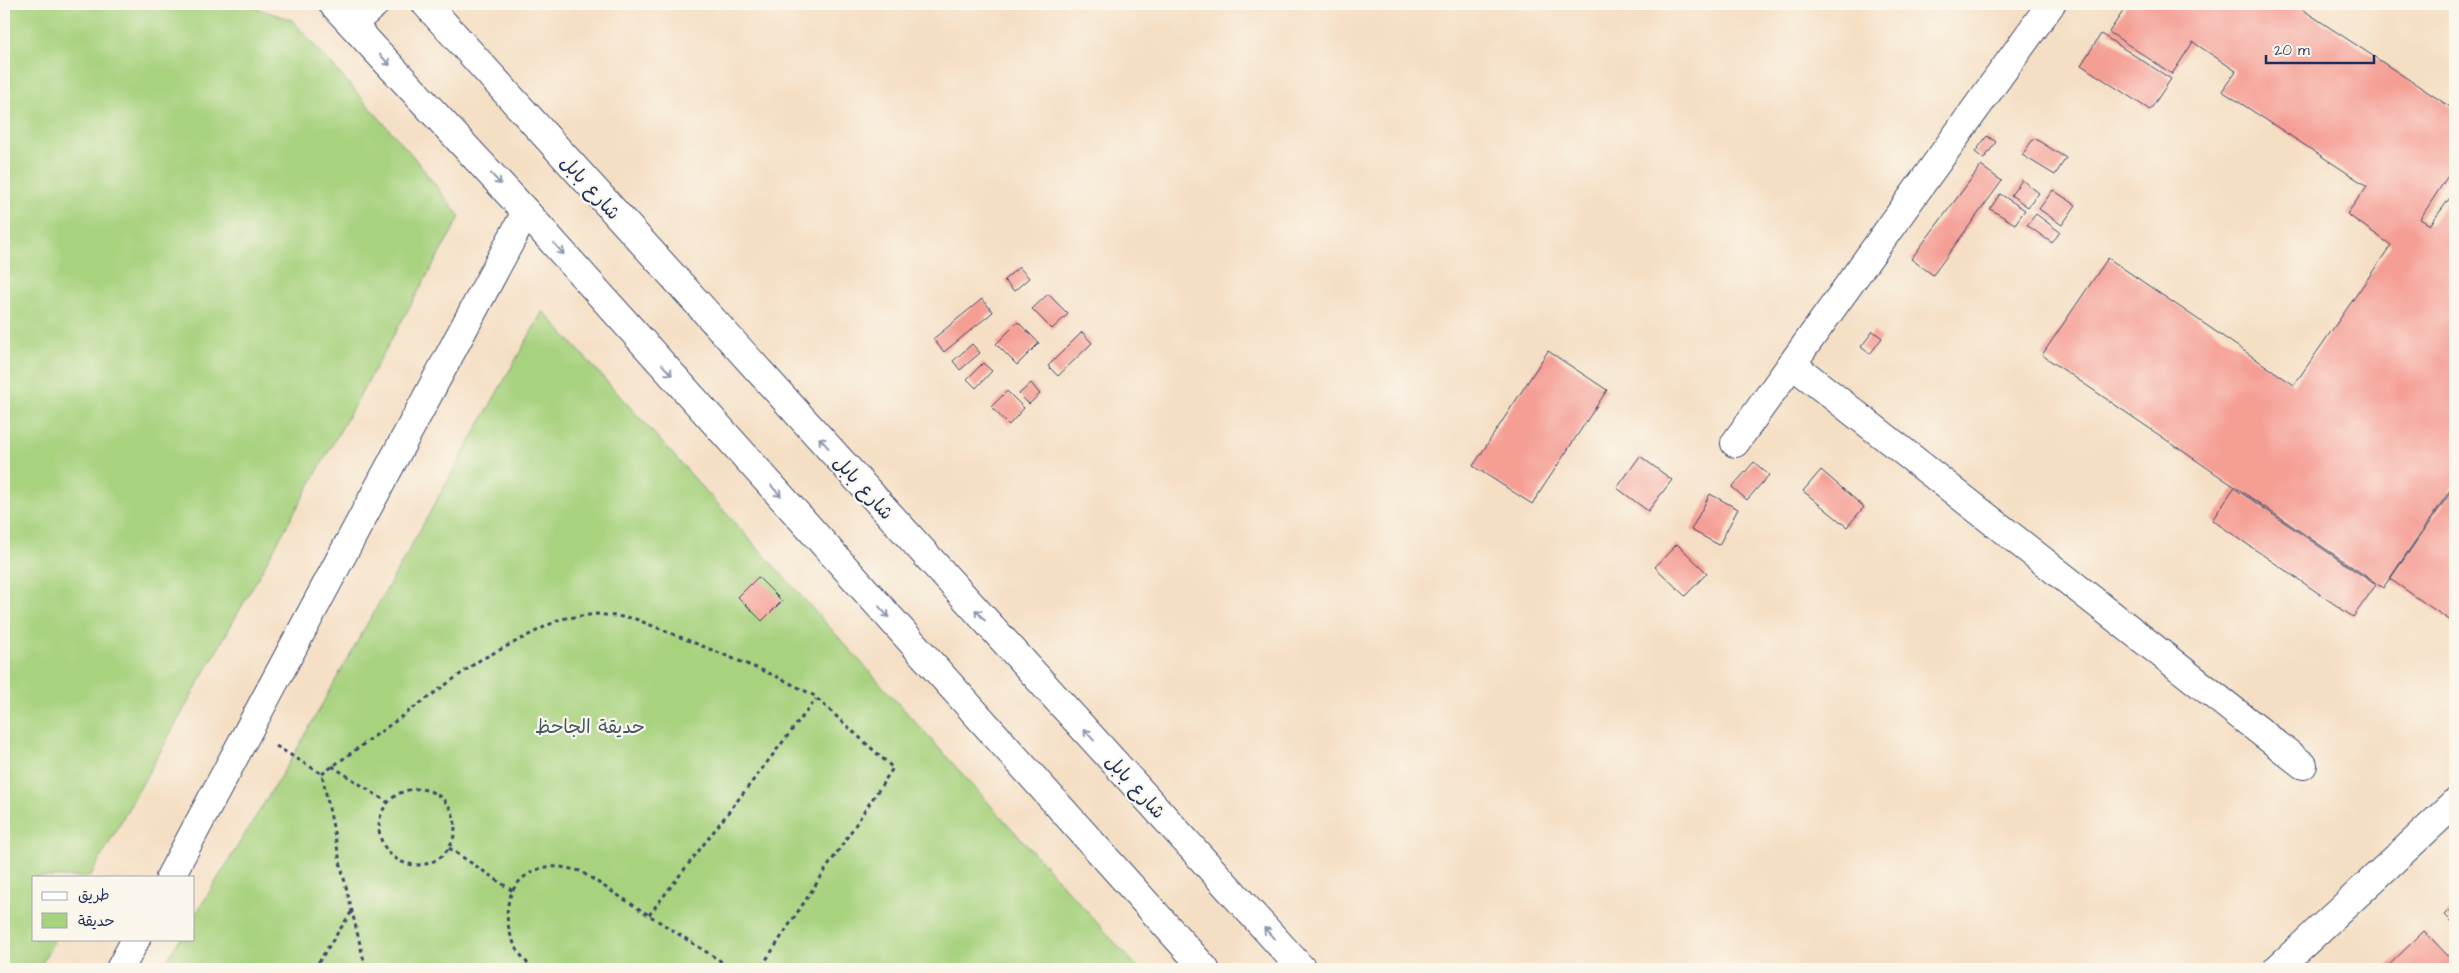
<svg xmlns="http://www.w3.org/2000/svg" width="2459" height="973" font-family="'Architects Daughter','Playpen Sans Arabic',sans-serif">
	<rect width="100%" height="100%" fill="#fbf7ec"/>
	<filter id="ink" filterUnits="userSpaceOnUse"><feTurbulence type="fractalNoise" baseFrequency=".02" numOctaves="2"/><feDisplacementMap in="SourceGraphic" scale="10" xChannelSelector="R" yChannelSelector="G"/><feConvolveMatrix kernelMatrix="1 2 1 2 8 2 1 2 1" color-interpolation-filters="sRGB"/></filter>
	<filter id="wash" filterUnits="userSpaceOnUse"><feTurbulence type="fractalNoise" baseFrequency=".0096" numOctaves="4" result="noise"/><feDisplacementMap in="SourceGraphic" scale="20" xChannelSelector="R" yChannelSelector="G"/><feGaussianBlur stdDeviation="1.12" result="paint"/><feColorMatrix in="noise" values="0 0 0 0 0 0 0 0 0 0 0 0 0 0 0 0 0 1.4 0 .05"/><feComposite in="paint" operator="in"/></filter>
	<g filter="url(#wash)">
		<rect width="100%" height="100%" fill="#f5dfc4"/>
		<g fill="#a7d27e" stroke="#61806e">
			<polygon points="4,4 243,4 292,20 412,155 460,217 90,877 34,877 34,939 55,939 39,969 4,969"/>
			<polygon points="543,311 1139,969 161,969 180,939 194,939 194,917 293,756"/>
		</g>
		<g id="blocks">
			<g fill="#f59e94">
				<polygon points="2128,4 2294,4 2455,110 2455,165 2420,219 2430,225 2455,191 2455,483 2383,588 2042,355 2108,258 2294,385 2391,245 2347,214 2367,186 2222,91 2236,71 2193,42 2172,74 2109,32"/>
				<polygon points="2101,34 2171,79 2150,110 2081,65"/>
				<polygon points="1987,136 1996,142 1984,159 1975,152"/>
				<polygon points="2034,138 2066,158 2055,175 2022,155"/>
				<polygon points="1981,166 2002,181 1933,275 1911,259"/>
				<polygon points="2022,180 2039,193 2028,207 2011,195"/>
				<polygon points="2053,190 2076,205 2062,225 2039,209"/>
				<polygon points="2000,194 2025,210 2015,224 1990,209"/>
				<polygon points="2036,214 2060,232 2052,243 2027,225"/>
				<polygon points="1019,267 1029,278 1014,291 1004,280"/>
				<polygon points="1048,294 1068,314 1052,329 1032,309"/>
				<polygon points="982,299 993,312 944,352 933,339"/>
				<polygon points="1018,322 1039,343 1017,365 996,344"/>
				<polygon points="1873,331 1882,338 1870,354 1861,347"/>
				<polygon points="1082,332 1092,343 1058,376 1048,366"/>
				<polygon points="972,344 980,353 960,370 953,361"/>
				<polygon points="1548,351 1607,390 1532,504 1473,466"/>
				<polygon points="983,363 992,371 976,388 967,379"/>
				<polygon points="1031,383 1040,394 1029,404 1019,394"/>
				<polygon points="1007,391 1024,408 1009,425 991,407"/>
				<polygon points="1640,456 1672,480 1648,511 1617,488"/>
				<polygon points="1754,462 1769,475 1747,500 1732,487"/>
				<polygon points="1821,470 1864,507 1847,527 1803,491"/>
				<polygon points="2455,486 2455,624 2390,579"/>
				<polygon points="2234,488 2376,585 2353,617 2212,520"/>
				<polygon points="1710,494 1738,509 1719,545 1691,530"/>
				<polygon points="1677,544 1707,573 1685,596 1655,567"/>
				<polygon points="758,577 782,601 762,621 738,597"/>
				<polygon points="2455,905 2455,925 2445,915"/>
				<polygon points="2424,931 2455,963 2455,969 2385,969"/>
			</g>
		</g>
	</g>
	<g filter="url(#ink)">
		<use href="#blocks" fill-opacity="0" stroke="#3c496d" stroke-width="1"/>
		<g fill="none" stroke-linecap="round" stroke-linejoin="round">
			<defs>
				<g id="minor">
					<polyline points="333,4 526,212 1205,969"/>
					<polyline points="426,4 1302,969"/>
					<polyline points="352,24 375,4"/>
					<polyline points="1792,364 2303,765"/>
					<polyline points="1735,443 2051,4"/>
					<polyline points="170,877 526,212"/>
					<polyline points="120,969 136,939"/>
					<polyline points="2277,969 2455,803"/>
				</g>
			</defs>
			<use href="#minor" stroke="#3c496d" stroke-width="30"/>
			<g stroke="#3c496d" stroke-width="3" stroke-dasharray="4 4" stroke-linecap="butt">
				<polyline points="276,746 322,774 341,866 366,969"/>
				<polyline points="332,766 387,802"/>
				<polyline points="322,774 480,660 560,619 596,614 633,618 776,676 813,695 893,768 760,969"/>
				<circle cx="417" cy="827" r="38"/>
				<polyline points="449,848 513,891"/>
				<polyline points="649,915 816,699"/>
				<polyline points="314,969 352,911"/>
				<path d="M534 969C502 944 493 885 539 869 553 864 567 868 580 871L733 969"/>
			</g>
			<use href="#minor" stroke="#fff" stroke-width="28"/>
		</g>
		<defs><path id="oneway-shaft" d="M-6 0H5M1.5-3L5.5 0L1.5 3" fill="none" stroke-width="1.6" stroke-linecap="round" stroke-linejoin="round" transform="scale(1.25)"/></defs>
		<g stroke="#8d97ae">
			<use href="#oneway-shaft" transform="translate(385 60) rotate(47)"/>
			<use href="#oneway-shaft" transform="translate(496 179) rotate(47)"/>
			<use href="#oneway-shaft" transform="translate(559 249) rotate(48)"/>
			<use href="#oneway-shaft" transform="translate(667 370) rotate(48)"/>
			<use href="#oneway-shaft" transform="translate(824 443) rotate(-132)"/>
			<use href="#oneway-shaft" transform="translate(776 491) rotate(48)"/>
			<use href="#oneway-shaft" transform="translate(884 612) rotate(48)"/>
			<use href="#oneway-shaft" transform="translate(980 615) rotate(-132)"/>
			<use href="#oneway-shaft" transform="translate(1089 735) rotate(-132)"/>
			<use href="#oneway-shaft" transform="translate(1269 933) rotate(-132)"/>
		</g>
	</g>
	<g text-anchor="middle" stroke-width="4.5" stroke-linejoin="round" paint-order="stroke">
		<g font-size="19" fill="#1b2f5e" stroke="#fbf7ec">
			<text transform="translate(591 187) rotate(48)" y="7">شارع بابل</text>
			<text transform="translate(864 487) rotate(48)" y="7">شارع بابل</text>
			<text transform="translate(1136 786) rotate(48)" y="7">شارع بابل</text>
		</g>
		<g font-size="19" fill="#3e5866" stroke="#fbf7ec">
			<text x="590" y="733">حديقة الجاحظ</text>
		</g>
	</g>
	<rect width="2459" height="973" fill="none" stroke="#fbf7ec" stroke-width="20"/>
	<rect x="32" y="876" width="162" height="65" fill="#fbf7ec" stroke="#a1a7b3"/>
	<rect x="42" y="892" width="25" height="8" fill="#ffffff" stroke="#a1a7b3"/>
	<text x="78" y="900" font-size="15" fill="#1b2f5e">طريق</text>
	<rect x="42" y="913" width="25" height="15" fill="#a7d27e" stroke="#a1a7b3"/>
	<text x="78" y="926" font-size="15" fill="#1b2f5e">حديقة</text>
	<path d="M2266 55v8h108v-8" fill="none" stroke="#1b2f5e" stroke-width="2.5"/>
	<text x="2274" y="55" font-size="15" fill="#1b2f5e" stroke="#fbf7ec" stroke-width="4" paint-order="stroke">20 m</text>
</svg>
